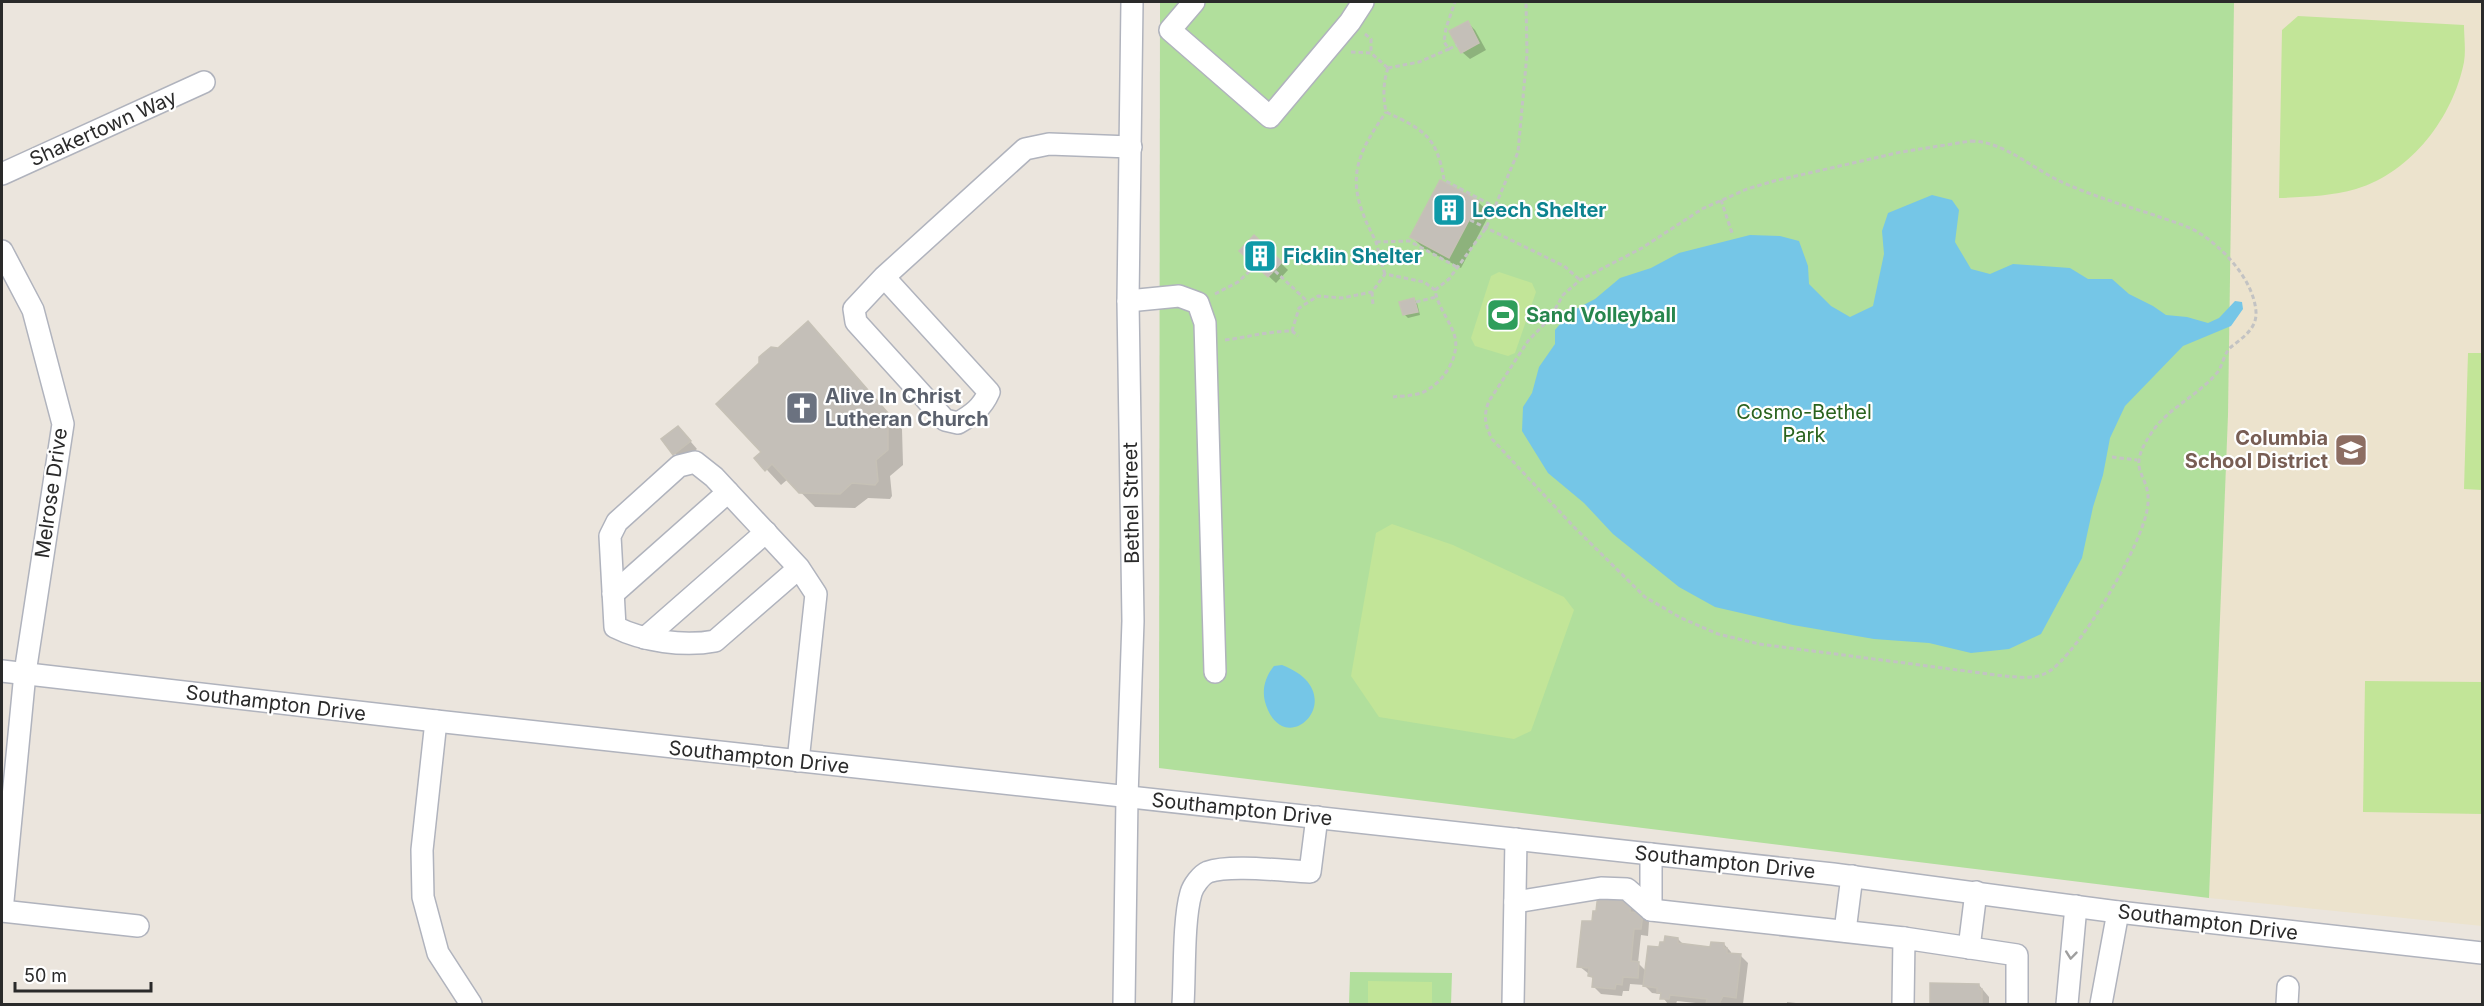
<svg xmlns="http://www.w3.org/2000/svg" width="2484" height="1006" font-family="Inter,sans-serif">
	<rect width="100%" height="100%" fill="#ebe5dd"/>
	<polygon fill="#ece3cd" points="2232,2 2482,2 2482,926 2209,898"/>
	<g fill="#b1df9c">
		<polygon points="1160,2 2234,2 2228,415 2209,898 1159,768"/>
		<polygon points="1350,972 1452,973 1451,1004 1349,1004"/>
	</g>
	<g fill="#c2e598">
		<path d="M2298 16 2464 25C2464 37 2466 50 2464 62 2453 117 2412 172 2356 189 2331 196 2306 197 2279 198L2282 30Z"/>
		<polygon points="1499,272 1532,283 1536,292 1515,353 1508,356 1475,346 1471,338 1491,276"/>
		<polygon points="2468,353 2482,353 2482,490 2464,489"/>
		<polygon points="1392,524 1453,545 1564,597 1574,610 1531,731 1514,739 1379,717 1351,676 1376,533"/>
		<polygon points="2365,681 2482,682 2482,814 2363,812"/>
		<polygon points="1368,981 1432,982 1432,1004 1368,1004"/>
	</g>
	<g fill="#75c6e7">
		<polygon points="1932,195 1952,200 1959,210 1955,242 1971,269 1990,274 2013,264 2070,268 2088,279 2112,279 2129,294 2153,306 2166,315 2187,317 2208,323 2219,318 2235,301 2242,302 2243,309 2231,326 2183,346 2125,406 2110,438 2103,475 2093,507 2082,558 2041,634 2009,649 1971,653 1929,643 1874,639 1793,625 1715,607 1679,587 1613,534 1584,503 1548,473 1522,431 1523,407 1532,393 1539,367 1555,344 1555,330 1570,312 1595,299 1620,278 1651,268 1679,253 1750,235 1780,236 1799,241 1808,266 1809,284 1831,306 1850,317 1873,306 1884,254 1882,231 1888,213"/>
		<path d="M1282 665C1355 693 1286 764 1266 705 1261 691 1265 677 1274 666Z"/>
	</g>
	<g fill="#0003">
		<polygon points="1468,23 1475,30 1486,50 1470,59 1462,52"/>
		<polygon points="1441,182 1478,202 1490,213 1461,268 1423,248 1412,237"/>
		<polygon points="1254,237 1288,270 1276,283 1241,251"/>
		<polygon points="1414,299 1417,303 1420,315 1408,318 1404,314"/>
		<polygon points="823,338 902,429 903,465 890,476 892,496 890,499 868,498 855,508 815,507 788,479 781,485 756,458 763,452 778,349"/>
		<polygon points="685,435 697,449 682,461 663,440"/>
		<polygon points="1627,898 1637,914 1642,914 1649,922 1648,936 1641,935 1638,963 1646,971 1661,949 1678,939 1684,945 1712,948 1724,944 1731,952 1731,955 1741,956 1748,963 1743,1004 1705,1004 1677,1001 1676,1004 1668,1004 1660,994 1652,993 1644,985 1630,984 1629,991 1623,991 1622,996 1601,994 1593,986 1594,980 1589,974 1579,966 1593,923"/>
		<polygon points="1932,985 1979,985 1989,997 1989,1004 1931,1004"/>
		<polygon points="1787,1002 1796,1003 1798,1004 1787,1004"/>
	</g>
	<g fill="#c4bfb8" stroke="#c6c1b6" stroke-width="1.5">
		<polygon points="1468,21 1479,43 1461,53 1449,31"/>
		<polygon points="1440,180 1479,201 1449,258 1410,237"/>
		<polygon points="1254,235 1282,262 1268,277 1239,251"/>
		<polygon points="1414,298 1418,312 1403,315 1399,302"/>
		<polygon points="808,321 888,413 888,450 876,460 878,481 875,485 852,483 840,494 799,493 772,464 765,471 754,458 761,452 716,404 759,363 759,357 771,347 778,348"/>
		<polygon points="678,426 691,441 673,455 661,439"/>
		<polygon points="1598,894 1628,897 1631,903 1630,912 1643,913 1641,929 1634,929 1631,961 1639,962 1638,978 1623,977 1622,985 1616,984 1615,989 1592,987 1593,977 1588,976 1589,968 1577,967 1582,921 1592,921 1593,911 1596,911"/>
		<polygon points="1665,936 1678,938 1678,943 1710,947 1711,942 1724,943 1724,948 1727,948 1727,953 1741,954 1736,998 1723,996 1719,1004 1706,1004 1707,999 1670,995 1669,999 1660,999 1661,993 1657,993 1657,988 1643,986 1648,946 1659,947 1660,942 1664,942"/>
		<polygon points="1930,983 1979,984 1979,989 1982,989 1982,1004 1930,1004"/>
	</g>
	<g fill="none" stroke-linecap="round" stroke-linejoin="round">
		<defs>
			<g id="minor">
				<polyline points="1194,2 1170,30 1270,117 1350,22 1363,2"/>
				<polyline points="2,174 204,82"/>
				<polyline points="2,251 33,310 63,424 25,673 2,911"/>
				<path d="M884 277 989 392C982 408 972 415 958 423L945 420 856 322 854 309 884 277 1025 149 1049 144 1131 147"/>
				<polyline points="1128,301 1179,296 1198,303 1205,323 1215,672"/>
				<polyline points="613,594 728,492"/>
				<polyline points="645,638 766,532"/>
				<polyline points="2,671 436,721 1833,874 2118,912 2482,953"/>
				<polyline points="436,721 422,850 423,897 438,953 471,1004"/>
				<path d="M798 761 816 594 799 568 714 477 695 462 679 466 617 522 610 536 615 627C643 641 684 647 715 641L799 568"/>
				<polyline points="1651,854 1651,910"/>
				<polyline points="1515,902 1601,888 1627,889 1651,910 1904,938"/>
				<polyline points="2,911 138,926"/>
				<polyline points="1845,931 1852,876"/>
				<polyline points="1969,948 1976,892"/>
				<polyline points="1124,1004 1127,797 1133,621 1128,301 1132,2"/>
				<path d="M1183 1004C1185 974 1183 921 1191 893 1193 886 1201 875 1208 872 1230 864 1284 871 1310 872L1317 817"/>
				<polyline points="1513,1004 1516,839"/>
				<polyline points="1903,1004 1904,938 2017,955 2017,1004"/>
				<polyline points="2067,1004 2076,906"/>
				<polyline points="2101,1004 2118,912"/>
				<polyline points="2287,1004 2288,987"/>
			</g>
		</defs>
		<use href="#minor" stroke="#b0b3bd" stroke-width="24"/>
		<g stroke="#c3c3c3" stroke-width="3" stroke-dasharray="4.5 3" stroke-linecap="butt">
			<polyline points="1365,34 1371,39 1371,53"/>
			<polyline points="1449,49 1457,45"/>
			<polyline points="1351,52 1371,53 1388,68"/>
			<path d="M1388 68C1383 83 1383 96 1386 112 1424 130 1437 136 1444 180L1495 207"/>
			<polyline points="1388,68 1419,62 1449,49 1444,42 1446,28 1455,2"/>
			<path d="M1971 141C2004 141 2034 170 2064 183 2093 196 2123 205 2154 215 2167 220 2183 224 2196 231 2222 246 2254 280 2256 312 2257 329 2242 338 2231 347 2223 354 2223 367 2216 374 2196 397 2166 409 2150 435 2125 473 2150 472 2148 503 2147 538 2078 655 2048 672 2035 680 2019 677 2004 676L1759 644 1718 634 1681 618 1645 597 1573 526 1492 439C1485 425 1483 416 1489 401L1528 341 1550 318 1563 295 1580 280 1642 248 1702 209 1747 189 1774 181 1901 152Z"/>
			<polyline points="1721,200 1732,233"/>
			<polyline points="1470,220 1564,266 1580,280"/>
			<polyline points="1376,242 1409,241 1457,267"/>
			<polyline points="1275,271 1307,301"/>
			<path d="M1385 274C1381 263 1379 252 1376 242 1372 233 1367 225 1364 216 1346 173 1362 147 1386 112"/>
			<polyline points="1435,290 1449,279 1486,228 1518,152 1527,54 1526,2"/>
			<polyline points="1372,292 1373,306"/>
			<polyline points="1215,294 1238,282 1255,266"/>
			<polyline points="1416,302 1436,297"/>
			<path d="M1292 331 1299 308 1318 296 1342 298 1372 292 1385 274 1424 282 1435 290C1438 308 1450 320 1455 337 1460 358 1441 386 1421 393 1412 396 1402 396 1393 397"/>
			<path d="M1225 340C1248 337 1270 331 1292 331L1298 336"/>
			<polyline points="2112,457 2137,460"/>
		</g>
		<use href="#minor" stroke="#fff" stroke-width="21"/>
	</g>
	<defs><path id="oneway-chevron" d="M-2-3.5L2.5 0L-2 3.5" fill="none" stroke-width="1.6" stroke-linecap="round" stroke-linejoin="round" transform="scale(1.5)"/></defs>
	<use stroke="#9f9f9f" href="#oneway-chevron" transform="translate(2071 955) rotate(96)"/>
	<defs>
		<symbol id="building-square" viewBox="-11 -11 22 22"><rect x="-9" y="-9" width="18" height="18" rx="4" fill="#0f9aa8" stroke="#fff"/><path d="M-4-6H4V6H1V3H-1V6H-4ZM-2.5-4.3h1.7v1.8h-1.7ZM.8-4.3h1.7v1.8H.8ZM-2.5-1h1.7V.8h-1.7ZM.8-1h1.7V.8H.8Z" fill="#fff"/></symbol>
		<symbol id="stadium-square" viewBox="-11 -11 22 22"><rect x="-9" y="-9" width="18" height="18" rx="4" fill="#2e9e5b" stroke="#fff"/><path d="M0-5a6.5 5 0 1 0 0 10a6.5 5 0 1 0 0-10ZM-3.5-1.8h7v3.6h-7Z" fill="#fff"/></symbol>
		<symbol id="church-square" viewBox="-11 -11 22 22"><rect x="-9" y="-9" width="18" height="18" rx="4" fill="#6b7280" stroke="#fff"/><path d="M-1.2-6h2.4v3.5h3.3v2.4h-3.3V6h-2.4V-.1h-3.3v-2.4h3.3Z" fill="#fff"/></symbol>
		<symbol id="school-square" viewBox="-11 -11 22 22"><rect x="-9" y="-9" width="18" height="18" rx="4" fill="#8d6e63" stroke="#fff"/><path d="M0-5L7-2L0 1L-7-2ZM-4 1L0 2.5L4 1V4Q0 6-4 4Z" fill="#fff"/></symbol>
	</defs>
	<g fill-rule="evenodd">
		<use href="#building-square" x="1430" y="191" width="38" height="38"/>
		<use href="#building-square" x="1241" y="237" width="38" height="38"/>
		<use href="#stadium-square" x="1484" y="296" width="38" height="38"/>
		<use href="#church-square" x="783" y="389" width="38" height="38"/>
		<use href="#school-square" x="2332" y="431" width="38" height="38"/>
	</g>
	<g text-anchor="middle" stroke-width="4.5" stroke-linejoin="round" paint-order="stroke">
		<g font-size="20" fill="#2a2a2a" stroke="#fff">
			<text transform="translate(103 128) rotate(-24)" y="7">Shakertown Way</text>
			<text transform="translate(51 493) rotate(-82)" y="7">Melrose Drive</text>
			<text transform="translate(1131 503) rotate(-91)" y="7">Bethel Street</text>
			<text transform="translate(276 703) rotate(7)" y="7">Southampton Drive</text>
			<text transform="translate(759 757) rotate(6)" y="7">Southampton Drive</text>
			<text transform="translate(1242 809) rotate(6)" y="7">Southampton Drive</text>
			<text transform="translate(1725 862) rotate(6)" y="7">Southampton Drive</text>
			<text transform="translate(2208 922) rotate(7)" y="7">Southampton Drive</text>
		</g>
		<g font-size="20" font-weight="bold" fill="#0d838f" stroke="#fff" text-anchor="start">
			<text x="1472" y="217">Leech Shelter</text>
			<text x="1283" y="263">Ficklin Shelter</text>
		</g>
		<g font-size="20" font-weight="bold" fill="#27864d" stroke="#fff" text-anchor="start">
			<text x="1526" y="322">Sand Volleyball</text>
		</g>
		<g font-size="20" font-weight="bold" fill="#5b616d" stroke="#fff" text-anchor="start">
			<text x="825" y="403">Alive In Christ<tspan x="825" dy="23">Lutheran Church</tspan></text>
		</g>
		<g font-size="20" fill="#2a631e" stroke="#fff">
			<text x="1804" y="419">Cosmo-Bethel<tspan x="1804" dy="23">Park</tspan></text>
		</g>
		<g font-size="20" font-weight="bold" fill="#785e54" stroke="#fff" text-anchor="end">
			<text x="2328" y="445">Columbia<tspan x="2328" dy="23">School District</tspan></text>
		</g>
	</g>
	<rect width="2484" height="1006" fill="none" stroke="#2a2a2a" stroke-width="6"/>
	<path d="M15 982v9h136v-9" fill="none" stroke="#2a2a2a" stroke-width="3"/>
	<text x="24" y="982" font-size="18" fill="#2a2a2a" stroke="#ffffff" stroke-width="4.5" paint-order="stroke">50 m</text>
</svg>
